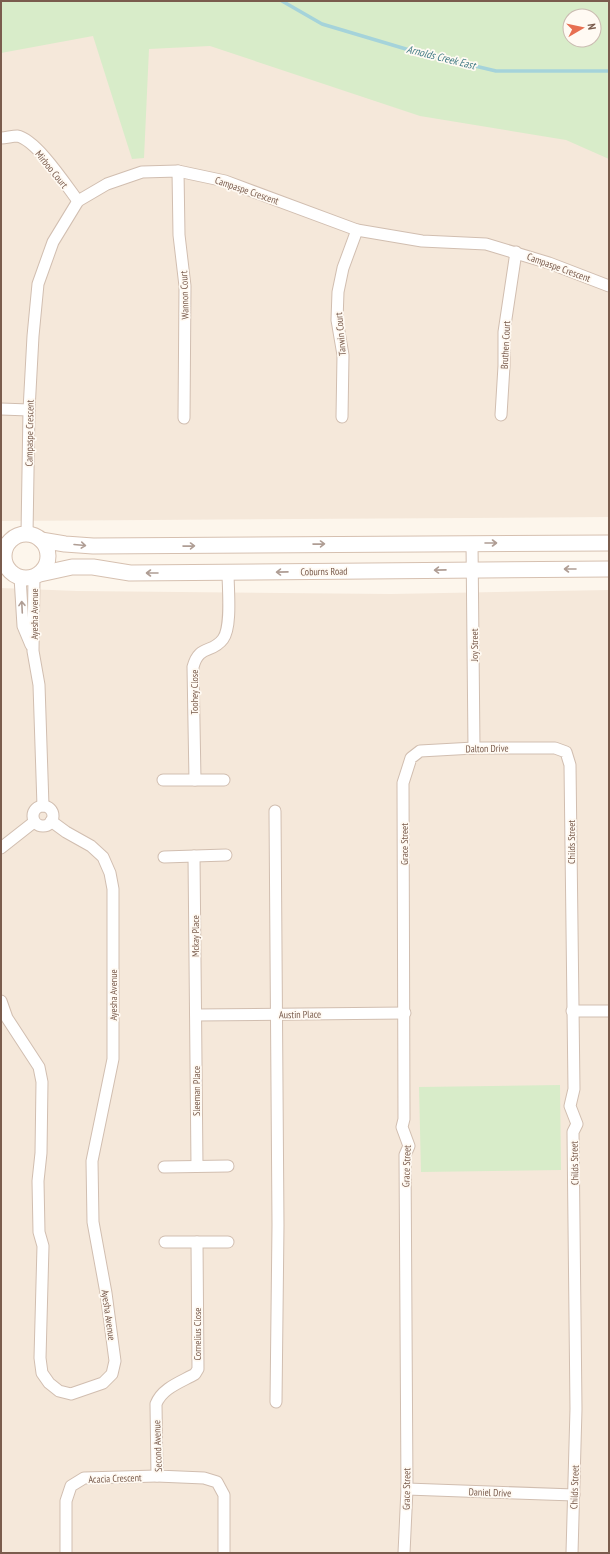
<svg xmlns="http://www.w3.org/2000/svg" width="610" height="1554" font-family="'PT Sans Narrow',sans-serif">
	<rect width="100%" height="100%" fill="#fdf6ec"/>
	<g fill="#f5e8da" fill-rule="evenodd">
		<path d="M1 1H609V517L1 521ZM570 16H594V40H570Z"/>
		<polygon points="1,588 77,591 391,594 609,590 609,1553 1,1553"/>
	</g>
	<g fill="#d8ecc9" fill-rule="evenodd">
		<path d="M1 1H609V159L566 140 420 116 210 46 149 49 144 158 132 159 93 36 1 53ZM570 16H594V40H570Z"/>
		<polygon points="560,1085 561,1170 421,1172 419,1087"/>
	</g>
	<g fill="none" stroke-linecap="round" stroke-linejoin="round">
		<polyline stroke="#a5d3da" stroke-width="3.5" points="282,1 322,24 416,52 496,71 609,71"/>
		<defs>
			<g id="street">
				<path d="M1 138C6 138 12 136 17 136 36 139 66 185 78 201"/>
				<polyline points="178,171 179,235 185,286 184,418"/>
				<polyline points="1,409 29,410"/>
				<polyline points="501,415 504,366 504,332 516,252"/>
				<polyline points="342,417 343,355 337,320 338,292 343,268 357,230"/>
				<polyline points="27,534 29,410 33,336 38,284 53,242 78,201 107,184 142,172 178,171 225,181 357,230 422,241 486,244 549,263 609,286"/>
				<polyline points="472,543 474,748"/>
				<polyline points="20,577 23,626 31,645"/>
				<polyline points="34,577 33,651 39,685 43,806"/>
				<polyline points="163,780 224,780"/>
				<path d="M195 780 193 667C199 644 212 654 223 639 232 627 228 589 228 572"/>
				<circle cx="43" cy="816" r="10"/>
				<polyline points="275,811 278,1225 276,1402"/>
				<polyline points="1,848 34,822"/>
				<polyline points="194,856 197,1166"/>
				<polyline points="164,857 226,855"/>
				<polyline points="1,1001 7,1018 39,1067 42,1082 41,1153 38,1181 39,1232 43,1246 40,1358 42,1373 49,1383 59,1391 71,1394 103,1383 112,1374 115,1361 106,1293 93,1222 92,1161 113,1059 113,889 110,873 103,857 91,846 66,832 51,821"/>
				<polyline points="572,1011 609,1011"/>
				<polyline points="196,1015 405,1013"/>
				<polyline points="164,1167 228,1166"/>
				<polyline points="165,1242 228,1242"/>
				<path d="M197 1242 198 1369 195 1374C181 1382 162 1388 156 1404L157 1476 204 1478 217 1482 224 1495V1553"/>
				<polyline points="407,1489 574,1495"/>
				<polyline points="66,1553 66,1501 71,1486 84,1478 157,1476"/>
				<polyline points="404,1553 407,1489 405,1155 409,1146 402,1127 404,1119 403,783 411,758 420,751 474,748 555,748 566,752 570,765 574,1089 570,1106 577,1124 573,1132 576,1409 572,1553"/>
			</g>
			<g id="secondary">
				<circle cx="26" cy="556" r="22"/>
				<polyline points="41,540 65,544 93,546 609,543"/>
				<polyline points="40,574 72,567 93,567 130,573 609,569"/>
			</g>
		</defs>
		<use href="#street" stroke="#d1beb0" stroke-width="13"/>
		<use href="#secondary" stroke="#d6c0b0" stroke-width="17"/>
		<use href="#street" stroke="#fff" stroke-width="11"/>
		<use href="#secondary" stroke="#fff" stroke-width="15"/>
	</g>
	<defs><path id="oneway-shaft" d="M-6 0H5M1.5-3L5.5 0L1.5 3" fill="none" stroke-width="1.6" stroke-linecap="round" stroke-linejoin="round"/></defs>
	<g stroke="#af9d94">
		<use href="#oneway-shaft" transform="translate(491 543)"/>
		<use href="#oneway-shaft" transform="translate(319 544) rotate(-1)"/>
		<use href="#oneway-shaft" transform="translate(80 545) rotate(5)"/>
		<use href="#oneway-shaft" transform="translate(189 546) rotate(-1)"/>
		<use href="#oneway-shaft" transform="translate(570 569) rotate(180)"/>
		<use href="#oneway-shaft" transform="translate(440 570) rotate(179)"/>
		<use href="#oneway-shaft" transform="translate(282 572) rotate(179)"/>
		<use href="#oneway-shaft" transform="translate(152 573) rotate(180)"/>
		<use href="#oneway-shaft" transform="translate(22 607) rotate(-93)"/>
	</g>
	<g text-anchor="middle" stroke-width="3.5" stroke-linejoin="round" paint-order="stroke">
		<g font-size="10" fill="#7a5c4d" stroke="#fffaf3">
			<text transform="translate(52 169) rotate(51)" y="4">Mirboo Court</text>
			<text transform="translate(247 190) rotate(19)" y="4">Campaspe Crescent</text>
			<text transform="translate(559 267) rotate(20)" y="4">Campaspe Crescent</text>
			<text transform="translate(184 295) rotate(-92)" y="4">Wannon Court</text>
			<text transform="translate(340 334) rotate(-95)" y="4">Tarwin Court</text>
			<text transform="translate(505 345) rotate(-87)" y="4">Bruthen Court</text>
			<text transform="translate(29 433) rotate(-89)" y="4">Campaspe Crescent</text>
			<text transform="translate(324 571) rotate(-1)" y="4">Coburns Road</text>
			<text transform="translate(34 614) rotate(-90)" y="4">Ayesha Avenue</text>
			<text transform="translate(474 645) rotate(-90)" y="4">Joy Street</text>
			<text transform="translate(194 692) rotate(-90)" y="4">Toohey Close</text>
			<text transform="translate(487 748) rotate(-1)" y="4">Dalton Drive</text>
			<text transform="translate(571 842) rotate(-90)" y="4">Childs Street</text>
			<text transform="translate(404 844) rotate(-90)" y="4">Grace Street</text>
			<text transform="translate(195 936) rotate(-90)" y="4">Mckay Place</text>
			<text transform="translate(113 995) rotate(-90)" y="4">Ayesha Avenue</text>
			<text transform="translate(300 1014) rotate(-1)" y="4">Austin Place</text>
			<text transform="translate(196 1091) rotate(-90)" y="4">Sleeman Place</text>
			<text transform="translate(574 1163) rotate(-91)" y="4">Childs Street</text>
			<text transform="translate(406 1166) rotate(-88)" y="4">Grace Street</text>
			<text transform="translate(109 1315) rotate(82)" y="4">Ayesha Avenue</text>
			<text transform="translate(197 1334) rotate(-90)" y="4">Cornelius Close</text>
			<text transform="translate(157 1446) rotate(-92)" y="4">Second Avenue</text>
			<text transform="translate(115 1478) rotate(-2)" y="4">Acacia Crescent</text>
			<text transform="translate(574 1487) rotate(-88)" y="4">Childs Street</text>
			<text transform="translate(406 1489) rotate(-89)" y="4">Grace Street</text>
			<text transform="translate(490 1492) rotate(2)" y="4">Daniel Drive</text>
		</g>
		<g font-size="11" font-style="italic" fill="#437c86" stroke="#fffaf3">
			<text transform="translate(441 57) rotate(14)" y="4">Arnolds Creek East</text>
		</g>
	</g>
	<rect width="610" height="1554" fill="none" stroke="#7a5c4d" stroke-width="4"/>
	<g transform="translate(582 28) rotate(81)"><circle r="19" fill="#fffaf3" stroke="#cabbb1"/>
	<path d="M0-3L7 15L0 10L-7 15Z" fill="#e76f51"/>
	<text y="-6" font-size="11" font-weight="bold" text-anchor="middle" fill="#7a5c4d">N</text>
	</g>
</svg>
